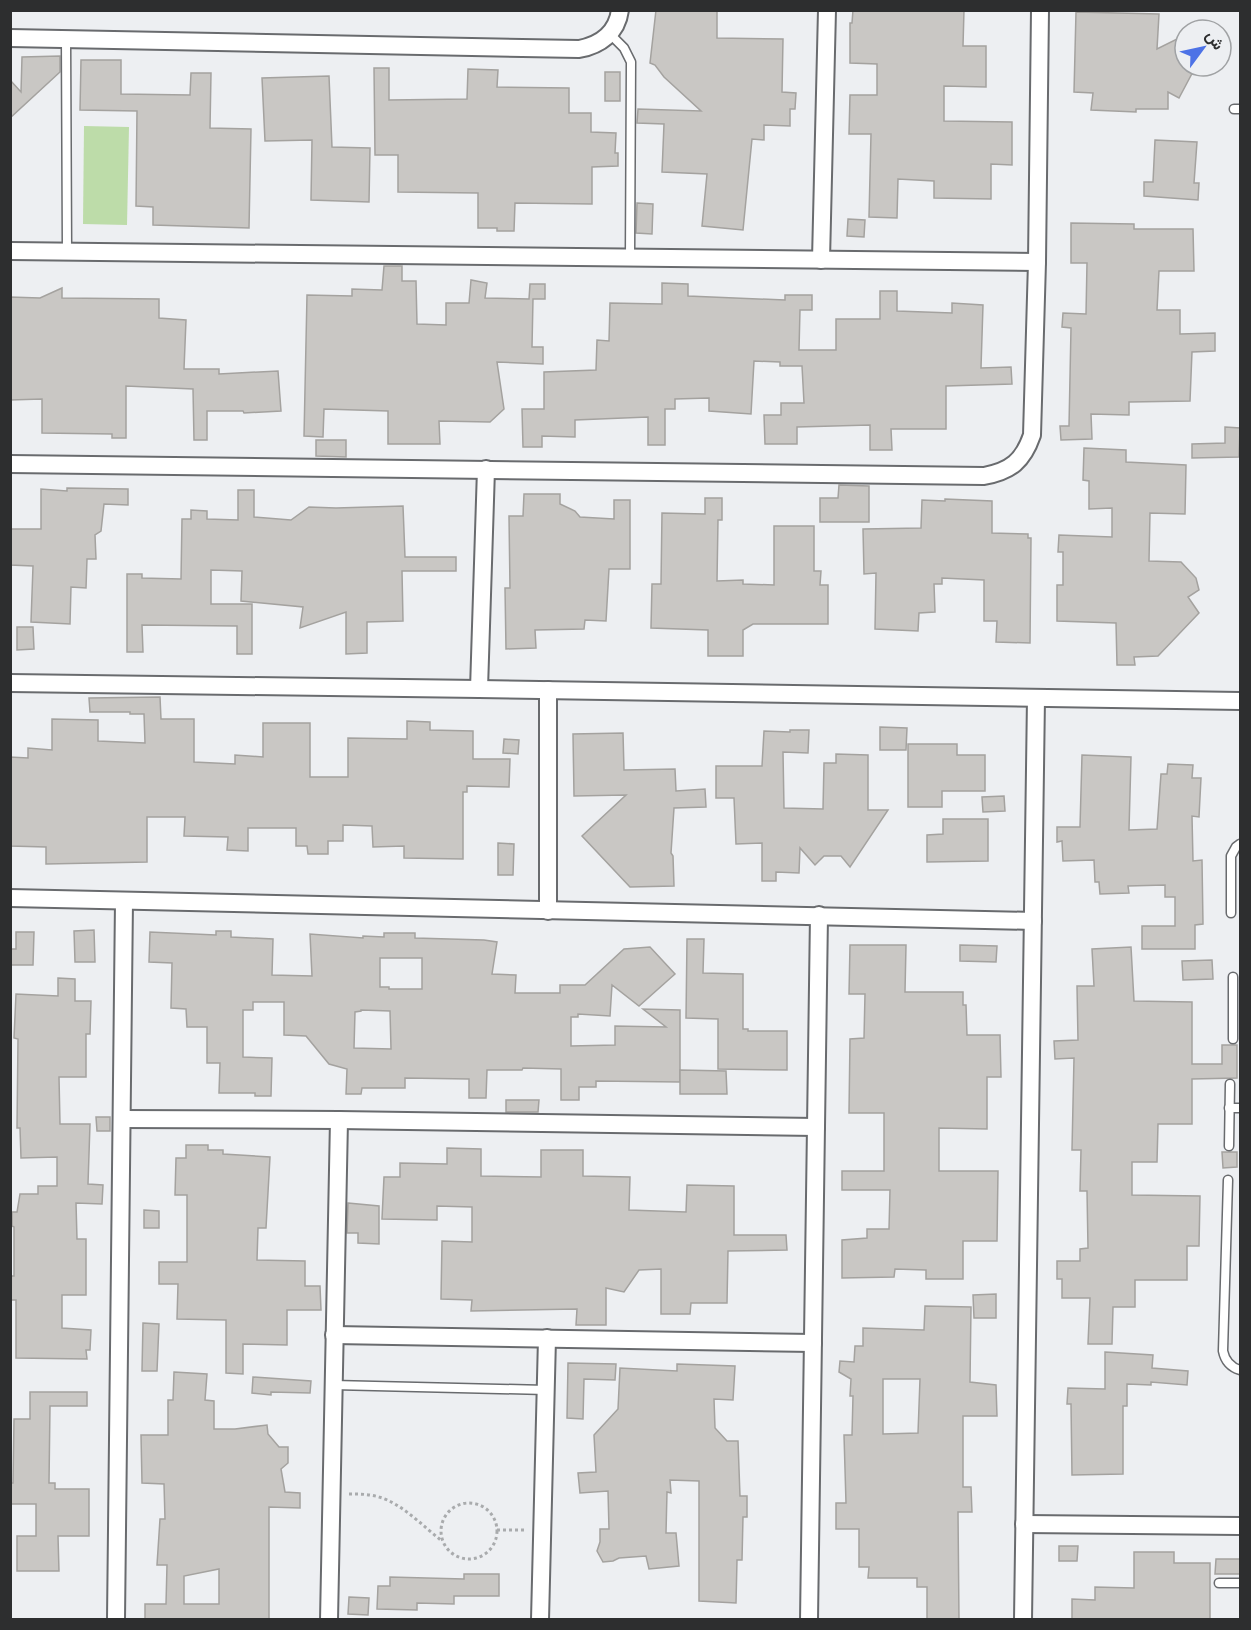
<svg xmlns="http://www.w3.org/2000/svg" width="1251" height="1630" font-family="Jost,Vazirmatn,sans-serif">
	<rect width="100%" height="100%" fill="#edeff2"/>
	<polygon fill="#bddca9" points="84,126 129,127 127,225 83,224"/>
	<g fill="#c9c7c4" stroke="#a4a29f" stroke-width="1.5" fill-rule="evenodd">
		<polygon points="656,10 717,10 717,38 783,39 782,92 796,93 795,109 790,109 790,126 764,125 764,140 752,139 743,230 702,226 707,174 662,172 664,124 637,123 638,109 701,111 664,77 655,65 650,63"/>
		<polygon points="853,10 964,10 963,46 986,46 986,87 944,86 944,121 1012,122 1012,165 991,164 991,199 934,198 934,181 898,179 897,218 869,217 871,134 849,134 850,95 877,95 877,64 850,63 850,23 852,23"/>
		<polygon points="1076,12 1159,14 1157,49 1179,38 1185,51 1185,66 1196,66 1179,98 1168,92 1168,109 1136,109 1136,112 1091,110 1093,93 1074,92"/>
		<polygon points="60,56 60,72 10,118 10,80 21,92 22,57"/>
		<polygon points="81,60 121,60 121,94 190,95 191,73 211,73 210,128 251,129 249,228 153,225 153,207 136,206 137,111 80,110"/>
		<polygon points="374,68 389,68 389,100 467,99 468,69 498,70 497,87 569,88 569,113 591,113 591,132 616,133 615,153 618,153 618,166 592,167 592,204 515,203 514,231 497,231 497,228 478,228 478,193 398,192 398,155 375,155"/>
		<rect x="605" y="72" width="15" height="29"/>
		<polygon points="329,76 332,147 370,148 369,202 311,200 312,140 265,141 262,78"/>
		<polygon points="1155,140 1197,142 1194,183 1199,183 1198,200 1144,196 1144,182 1153,182"/>
		<polygon points="637,203 653,204 652,234 636,233"/>
		<polygon points="848,219 865,220 864,237 847,236"/>
		<polygon points="1071,223 1134,224 1134,229 1193,229 1194,271 1159,271 1157,310 1180,310 1180,334 1215,333 1215,351 1192,352 1190,401 1129,402 1129,415 1091,414 1092,439 1061,440 1060,426 1069,426 1071,328 1062,327 1063,313 1086,314 1087,263 1071,263"/>
		<polygon points="384,266 402,266 402,281 416,281 417,324 446,325 446,303 469,303 471,280 487,283 485,298 529,299 530,284 545,284 545,299 533,299 532,347 543,347 543,364 497,362 504,409 490,422 439,421 440,444 388,444 388,411 324,409 323,437 304,436 307,295 352,296 352,289 382,290"/>
		<polygon points="662,283 688,284 688,296 785,300 785,295 812,295 812,310 800,310 799,350 836,350 836,319 880,319 880,291 897,291 897,311 952,313 952,303 983,305 981,368 1011,367 1012,384 946,386 946,429 891,429 892,450 870,450 870,425 797,427 797,444 765,444 764,415 781,415 781,403 804,403 802,366 780,366 780,362 754,361 751,414 709,411 709,398 675,399 675,409 665,409 665,445 648,445 648,417 575,420 575,437 542,436 542,447 523,447 522,409 544,409 544,372 596,370 597,340 609,341 610,303 662,304"/>
		<polygon points="62,288 62,298 159,299 159,318 186,320 184,369 219,369 219,374 278,371 281,411 244,413 243,411 207,411 207,440 194,440 193,389 126,386 126,438 112,438 112,434 42,433 42,399 10,400 10,297 40,298"/>
		<polygon points="1225,427 1240,428 1239,457 1192,458 1192,444 1225,443"/>
		<polygon points="316,440 346,440 346,457 316,456"/>
		<polygon points="1084,448 1126,450 1126,462 1186,465 1185,514 1150,513 1149,561 1181,562 1196,578 1199,590 1188,597 1199,613 1158,656 1134,657 1135,665 1117,665 1116,623 1057,621 1057,585 1063,585 1063,552 1058,552 1059,535 1112,537 1112,508 1089,509 1089,481 1083,480"/>
		<polygon points="839,485 869,486 869,522 820,522 820,498 838,498"/>
		<polygon points="67,488 128,489 128,505 104,504 101,531 95,535 96,559 87,559 86,588 71,587 70,624 31,622 33,566 10,565 10,529 41,529 41,489 67,491"/>
		<polygon points="238,490 254,490 254,517 291,520 309,507 336,508 403,506 405,557 456,557 456,571 402,571 403,621 367,622 367,653 346,654 346,612 300,628 303,607 241,601 242,571 211,570 211,604 252,604 252,654 237,654 237,626 142,625 143,652 127,652 127,574 142,574 142,578 181,579 182,519 191,519 191,510 207,511 207,519 238,520"/>
		<polygon points="524,494 560,494 560,504 575,511 580,517 614,519 614,500 630,500 630,569 609,569 606,621 585,620 584,629 535,630 536,648 506,649 505,588 510,588 509,516 523,516"/>
		<polygon points="705,498 722,498 722,520 718,520 717,581 743,580 743,584 774,585 774,526 814,526 814,571 821,571 820,585 828,585 828,624 753,624 743,630 743,656 708,656 708,630 651,628 652,584 661,584 662,513 705,514"/>
		<polygon points="945,499 992,501 992,533 1028,534 1028,538 1031,538 1030,643 996,642 997,621 984,621 984,580 942,578 942,584 934,584 935,612 919,613 918,631 875,629 876,573 864,574 863,529 921,528 922,500 945,501"/>
		<polygon points="17,627 33,627 34,649 17,650"/>
		<polygon points="160,697 161,719 194,719 194,762 235,764 235,755 263,757 263,723 310,723 310,777 348,777 348,738 407,739 407,721 430,722 430,730 473,731 473,759 510,759 509,787 467,786 467,792 463,792 463,859 404,858 404,846 373,847 372,826 343,825 343,841 328,841 328,854 308,854 307,846 296,846 296,828 248,828 248,851 227,850 228,837 184,836 185,817 147,817 147,862 46,864 46,847 10,846 10,757 28,758 28,748 52,750 52,719 98,720 98,741 145,743 144,714 130,714 130,712 90,712 89,698"/>
		<polygon points="880,727 907,728 906,750 880,750"/>
		<polygon points="790,730 809,730 808,753 783,752 784,808 823,809 824,763 836,763 836,754 868,755 868,810 888,810 850,867 841,856 824,856 815,865 800,848 799,873 776,872 776,881 762,881 762,843 736,844 734,798 716,798 716,766 762,766 764,731 790,732"/>
		<polygon points="623,733 624,770 675,769 676,791 705,789 706,807 674,808 671,853 673,856 674,886 630,887 582,836 626,795 574,796 573,734"/>
		<polygon points="504,739 519,740 518,754 503,753"/>
		<polygon points="908,744 957,744 957,755 985,755 985,791 942,791 942,807 908,807"/>
		<polygon points="1082,755 1131,757 1129,830 1157,829 1161,774 1167,774 1168,764 1193,765 1192,778 1201,778 1199,817 1192,816 1193,861 1202,860 1203,924 1195,925 1195,949 1142,949 1142,926 1175,926 1175,897 1165,897 1165,885 1128,886 1129,893 1100,894 1099,882 1095,882 1094,860 1063,861 1062,841 1057,842 1057,827 1080,827"/>
		<polygon points="1004,796 1005,811 983,812 982,797"/>
		<polygon points="943,819 988,819 988,861 927,862 927,835 943,834"/>
		<polygon points="498,843 514,844 513,875 498,875"/>
		<polygon points="94,930 95,962 75,962 74,931"/>
		<path d="M216 931H231V937L273 939 272 975 312 976 310 934 363 938V936L384 937V933H415V938L484 940 497 942 492 974 516 975 515 993H560V985H585L624 949 650 947 675 974 639 1006 612 985 610 1016 578 1014V1017H571V1046L615 1045V1026L666 1027 643 1009 680 1010V1082L596 1081V1087H579V1100H561V1069L523 1068 522 1070H487L486 1098H469V1079L405 1078V1088H362L361 1094H346L347 1069 329 1064 306 1036 284 1035V1002H253V1010H243V1057L272 1058 271 1096H255V1093H219L220 1063H207V1027H187L186 1009 171 1008 172 963 149 962 150 932 216 935ZM380 958H422V989H389V987H380ZM361 1010 390 1011 391 1049 354 1048 355 1012 361 1011Z"/>
		<polygon points="16,932 34,932 33,965 10,965 10,949 16,949"/>
		<polygon points="687,939 704,939 703,973 743,974 743,1029 748,1029 748,1031 787,1031 787,1070 718,1069 718,1019 686,1018"/>
		<polygon points="850,945 906,945 905,992 963,992 963,1005 966,1005 967,1035 1000,1035 1001,1077 987,1077 987,1129 939,1128 939,1171 998,1171 997,1241 963,1241 963,1279 926,1279 926,1270 895,1269 894,1277 842,1278 842,1240 867,1238 867,1229 889,1229 890,1190 842,1190 842,1171 884,1171 884,1113 849,1113 850,1039 864,1038 865,994 849,994"/>
		<polygon points="960,945 997,946 996,962 960,961"/>
		<polygon points="1131,947 1134,1001 1192,1002 1192,1064 1222,1064 1222,1045 1237,1045 1237,1078 1192,1079 1192,1124 1158,1124 1157,1162 1132,1162 1132,1195 1200,1196 1199,1246 1187,1246 1187,1280 1135,1280 1135,1307 1113,1307 1112,1344 1088,1344 1090,1298 1062,1298 1062,1279 1057,1279 1057,1261 1080,1261 1080,1249 1088,1248 1087,1191 1080,1191 1081,1150 1072,1150 1074,1058 1055,1059 1054,1041 1078,1040 1077,986 1094,986 1092,949"/>
		<polygon points="1212,960 1213,979 1183,980 1182,961"/>
		<polygon points="58,978 75,979 75,1001 91,1001 90,1034 86,1034 86,1077 59,1077 60,1124 90,1124 88,1184 103,1185 102,1204 76,1203 77,1239 86,1239 86,1295 62,1295 62,1328 91,1330 90,1350 86,1350 87,1359 16,1358 16,1300 11,1300 11,1276 14,1276 14,1227 12,1226 12,1212 17,1212 20,1194 38,1194 38,1186 57,1186 57,1157 21,1158 20,1128 17,1128 18,1039 14,1038 16,994 58,996"/>
		<polygon points="680,1070 726,1071 727,1094 680,1094"/>
		<polygon points="506,1100 539,1100 538,1112 506,1112"/>
		<polygon points="96,1117 110,1117 110,1131 97,1131"/>
		<polygon points="186,1145 208,1145 208,1150 223,1150 223,1154 270,1157 266,1228 258,1228 257,1260 305,1261 305,1286 320,1286 321,1310 287,1310 287,1345 243,1344 243,1374 226,1373 226,1320 177,1319 178,1284 159,1284 159,1262 187,1262 187,1195 175,1195 176,1158 186,1158"/>
		<polygon points="447,1148 481,1149 481,1176 541,1177 541,1150 583,1150 583,1176 630,1177 629,1210 686,1212 687,1185 734,1186 734,1235 786,1235 787,1250 728,1251 727,1303 691,1303 690,1314 661,1314 661,1269 639,1270 624,1292 606,1288 606,1325 576,1325 577,1309 471,1311 472,1300 441,1299 442,1241 472,1242 472,1207 437,1206 437,1220 382,1219 384,1177 400,1177 400,1163 447,1164"/>
		<polygon points="1222,1152 1237,1152 1237,1167 1223,1168"/>
		<polygon points="348,1203 379,1206 379,1244 358,1243 358,1233 347,1233"/>
		<polygon points="144,1210 159,1211 159,1228 144,1228"/>
		<polygon points="996,1294 996,1318 974,1318 973,1295"/>
		<path d="M925 1306 971 1307 970 1382 996 1385 997 1416H963V1487H971L972 1512H958L959 1620H927V1587H917V1578H868L869 1567H859V1529H836V1503H846L844 1435H852L853 1396H850L851 1379 839 1372 840 1361 854 1362 855 1346H863V1328L924 1330ZM883 1379H920L918 1433 883 1434Z"/>
		<polygon points="143,1323 159,1324 157,1371 142,1371"/>
		<polygon points="1105,1352 1153,1355 1152,1368 1188,1371 1187,1385 1151,1382 1151,1385 1127,1384 1127,1406 1123,1406 1123,1474 1072,1475 1071,1404 1067,1404 1068,1388 1105,1389"/>
		<polygon points="568,1363 616,1364 615,1380 584,1379 583,1419 567,1418"/>
		<polygon points="677,1364 735,1366 733,1400 714,1399 715,1428 727,1441 738,1441 740,1496 747,1496 747,1517 743,1517 742,1560 737,1560 736,1603 699,1601 699,1481 670,1480 671,1493 667,1492 666,1533 676,1533 679,1566 649,1569 646,1556 619,1558 613,1561 603,1562 597,1551 600,1542 600,1529 609,1529 608,1491 580,1493 578,1473 596,1472 594,1435 618,1409 620,1368 677,1371"/>
		<path d="M174 1372 207 1374 205 1400 214 1401V1429H235L267 1425 268 1434 279 1447H288V1463L281 1469 285 1492 300 1493V1508L269 1507V1620H145V1604H166L167 1565H157L160 1519H165L164 1484 142 1483 141 1435H168V1400H173ZM219 1569V1604H184V1576Z"/>
		<polygon points="253,1377 311,1381 310,1393 271,1392 271,1395 252,1393"/>
		<polygon points="30,1392 87,1392 87,1406 50,1406 49,1483 55,1483 55,1489 89,1489 89,1536 58,1536 59,1571 17,1571 17,1536 36,1536 36,1504 10,1504 10,1483 13,1483 14,1419 30,1419"/>
		<polygon points="1059,1546 1078,1546 1077,1561 1059,1561"/>
		<polygon points="1134,1552 1174,1552 1174,1563 1210,1563 1210,1620 1072,1620 1072,1599 1095,1600 1095,1587 1134,1588"/>
		<polygon points="1216,1559 1240,1559 1240,1574 1215,1574"/>
		<polygon points="464,1574 499,1574 499,1596 454,1596 454,1604 417,1603 417,1610 377,1609 378,1586 390,1586 390,1577 464,1579"/>
		<polygon points="349,1597 369,1598 368,1615 348,1614"/>
	</g>
	<g fill="none" stroke-linecap="round" stroke-linejoin="round">
		<defs>
			<g id="service">
				<polyline points="610,34 624,48 631,62 630,257"/>
				<polyline points="66,39 67,251"/>
				<polyline points="1234,109 1240,109"/>
				<polyline points="1231,913 1231,856 1236,847 1240,844"/>
				<polyline points="1233,977 1233,1039"/>
				<polyline points="1229,1108 1240,1108"/>
				<polyline points="1229,1146 1230,1084"/>
				<path d="M1228 1180 1223 1351C1225 1361 1230 1367 1240 1370"/>
				<polyline points="333,1385 546,1390"/>
				<polyline points="1219,1583 1240,1583"/>
			</g>
			<g id="minor">
				<path d="M10 38 579 49C600 45 617 33 620 10"/>
				<polyline points="10,251 1037,262"/>
				<polyline points="821,260 827,10"/>
				<path d="M10 464 984 476C1011 471 1023 461 1032 435L1037 262 1040 10"/>
				<polyline points="10,683 479,689 1240,701"/>
				<polyline points="479,689 486,469"/>
				<polyline points="10,898 1033,921"/>
				<polyline points="548,911 548,690"/>
				<polyline points="122,1119 339,1120 816,1127"/>
				<polyline points="334,1335 813,1343"/>
				<polyline points="1024,1524 1240,1526"/>
				<polyline points="116,1620 124,901"/>
				<polyline points="329,1620 339,1120"/>
				<polyline points="540,1620 547,1338"/>
				<polyline points="809,1620 819,915"/>
				<polyline points="1023,1620 1036,698"/>
			</g>
		</defs>
		<use href="#service" stroke="#696b6e" stroke-width="11"/>
		<use href="#minor" stroke="#696b6e" stroke-width="20"/>
		<g stroke="#a9abad" stroke-width="3" stroke-dasharray="3 3" stroke-linecap="butt">
			<path d="M349 1494C359 1494 369 1494 379 1497 401 1503 424 1527 442 1541"/>
			<circle cx="469" cy="1531" r="28"/>
			<polyline points="497,1530 525,1530"/>
		</g>
		<use href="#service" stroke="#fff" stroke-width="8"/>
		<use href="#minor" stroke="#fff" stroke-width="16"/>
	</g>
	<rect width="1251" height="1630" fill="none" stroke="#2d2e2f" stroke-width="24"/>
	<g transform="translate(1203 48) rotate(57)"><circle r="28" fill="#edeff2" stroke="#a0a2a4" stroke-width="1.5"/>
	<path d="M0-4.5L10 22L0 15L-10 22Z" fill="#4d72e6"/>
	<text y="-9" font-size="16" font-weight="bold" text-anchor="middle" fill="#2d2e2f">ش</text>
	</g>
</svg>
